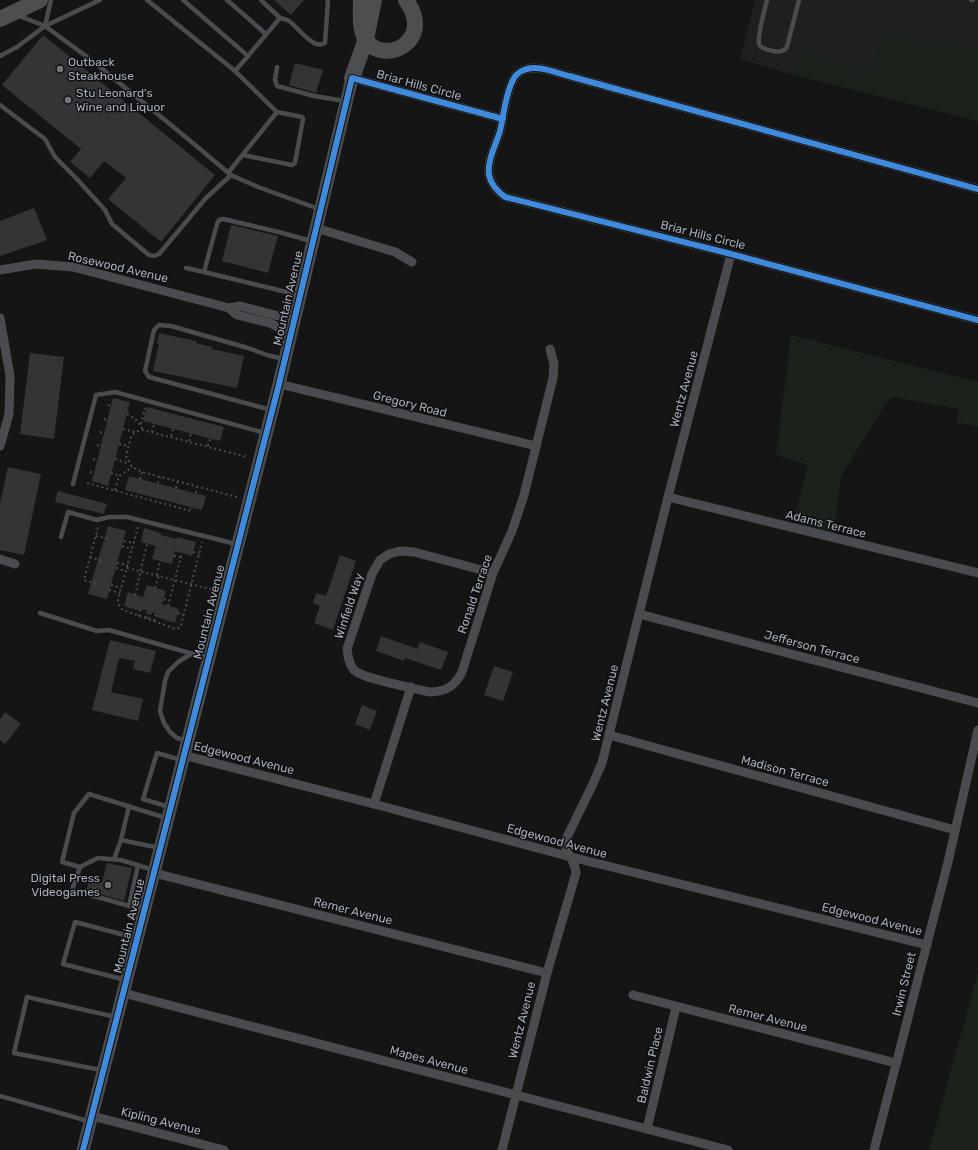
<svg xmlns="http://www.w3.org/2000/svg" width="978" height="1150" font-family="Rubik,sans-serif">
	<rect width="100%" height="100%" fill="#151515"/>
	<polygon fill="#1f1f21" points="755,0 978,0 978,48 883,36 873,70 799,53 794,75 740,59"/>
	<g fill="#1b221b">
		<polygon points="883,36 978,48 978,121 794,75 799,53 873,70"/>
		<polygon points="791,335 978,382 978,427 956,422 959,409 892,397 882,409 841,476 833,541 791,531 808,465 776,455"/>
		<polygon points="978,972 978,1150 929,1150"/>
	</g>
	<g fill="#343436">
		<polygon points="274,0 304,0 291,15"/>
		<polygon points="43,35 215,175 161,242 108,199 126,178 104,161 90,178 70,162 81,149 2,85"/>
		<polygon points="295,63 323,70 316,93 289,85"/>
		<polygon points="34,208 47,240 0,256 0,221"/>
		<polygon points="231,225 278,236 268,273 222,261"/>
		<polygon points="159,333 196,341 196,343 213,347 212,349 244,356 237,388 153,371 159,344 157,343"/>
		<polygon points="30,353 64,357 54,439 20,434"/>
		<polygon points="113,398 130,402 108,486 92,481"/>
		<polygon points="147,407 224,427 220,441 143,421"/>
		<polygon points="8,467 41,474 24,555 0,550 0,503"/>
		<polygon points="129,476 206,496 202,510 125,490"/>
		<polygon points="58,491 107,504 104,514 55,502"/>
		<polygon points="108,526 126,531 107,599 88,594"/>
		<polygon points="144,528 161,533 161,535 177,539 177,537 196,542 192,556 175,551 172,564 152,559 156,546 141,542"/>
		<polygon points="340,555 356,561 333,630 314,623 320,606 313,603 316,593 326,596"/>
		<polygon points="147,585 166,591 162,604 179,609 175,623 156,617 157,614 141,609 140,611 124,606 128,592 143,597"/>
		<polygon points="381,636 417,649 420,642 448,652 441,670 405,658 404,661 376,651"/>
		<polygon points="110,640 156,651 150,673 133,669 135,661 119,658 111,692 143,699 138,721 92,710"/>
		<polygon points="494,666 513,672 503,701 484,695"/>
		<polygon points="362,705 377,711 370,730 355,724"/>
		<polygon points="5,712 21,724 5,744 0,740 0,719"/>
		<polygon points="107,863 132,868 124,901 89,891 90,890 87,889 89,879 102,882"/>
	</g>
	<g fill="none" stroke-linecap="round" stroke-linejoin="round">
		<g stroke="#4b4c50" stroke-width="2" stroke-dasharray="2 3" stroke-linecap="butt">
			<polyline points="108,405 111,406"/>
			<path d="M127 414C135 418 139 422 143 430"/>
			<polyline points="104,419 108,420"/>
			<polyline points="141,424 145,408"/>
			<polyline points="123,429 135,432"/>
			<polyline points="100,432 104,433"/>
			<polyline points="152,432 154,424"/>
			<polyline points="171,436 173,429"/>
			<polyline points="189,441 191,433"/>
			<polyline points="119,444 128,446"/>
			<polyline points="97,445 101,446"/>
			<polyline points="208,446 210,439"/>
			<polyline points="93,459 97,460"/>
			<polyline points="115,459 129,464"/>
			<polyline points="90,472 94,473"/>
			<polyline points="111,473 119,476"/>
			<polyline points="140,479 142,472"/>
			<polyline points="87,483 191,511 192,508"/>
			<polyline points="158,483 160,477"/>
			<polyline points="176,488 178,481"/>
			<polyline points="115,490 119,476 132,467"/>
			<polyline points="196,493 197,486"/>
			<polyline points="237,497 142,472 132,467 126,456 131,437 135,432 143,430 247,457"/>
			<path d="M138 527 118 599C118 604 119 607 123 610L176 629 179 628 181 625 202 542"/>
			<polyline points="96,536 109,539"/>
			<polyline points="124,541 134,543"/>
			<polyline points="122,546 132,549"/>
			<polyline points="193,552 199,554"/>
			<polyline points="174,556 181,557"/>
			<polyline points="90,557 102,561"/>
			<polyline points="117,563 128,565"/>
			<polyline points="116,568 126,571"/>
			<polyline points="127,568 214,590"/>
			<polyline points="157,575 160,561"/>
			<polyline points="96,584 84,580 98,527"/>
			<polyline points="111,585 121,588"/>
			<polyline points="155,588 159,576"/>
			<polyline points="109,590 120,593"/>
			<polyline points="135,595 147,544"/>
			<polyline points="164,599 169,601"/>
			<polyline points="168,606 182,553"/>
			<polyline points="178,613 183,615"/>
			<polyline points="139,616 141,609"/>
			<polyline points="145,618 148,611"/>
			<polyline points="148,619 151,612"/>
			<polyline points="154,621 156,614"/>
		</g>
		<g stroke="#494b4e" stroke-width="4.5">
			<polyline points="147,0 235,71"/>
			<polyline points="183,0 248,56 235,71 277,112 228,173"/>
			<polyline points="227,0 266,34"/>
			<polyline points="261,0 280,18"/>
			<path d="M767 0C765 9 757 36 759 44 761 49 768 50 773 51 779 52 783 52 787 47L799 0"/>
			<polyline points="971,0 973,0"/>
			<polyline points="17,15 45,26 90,59 182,134 231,175 258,187 319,209"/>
			<polyline points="45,26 51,0"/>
			<polyline points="0,56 17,47 45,26 100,0"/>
			<path d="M248 56 280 18C283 19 286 19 289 21 298 27 314 51 325 43L328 0"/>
			<polyline points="277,67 275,80 277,86 314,96 345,101"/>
			<polyline points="0,105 45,139 55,157 76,178 105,210 112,224 149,255 154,256 159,254 206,198 231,175"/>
			<polyline points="243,155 292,165 295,163 303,119 302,117 277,112"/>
			<polyline points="186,268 204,272"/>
			<polyline points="299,295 204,272 217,224 219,220 223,219 279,232 311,241"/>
			<polyline points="271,410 149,377 145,371 154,330 159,325 171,326 248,348 267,355 283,359"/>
			<polyline points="73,484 96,395 115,392 265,433"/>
			<polyline points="61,537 68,512 97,520 109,517 127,517 236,544"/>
			<polyline points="40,613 97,631 109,630 207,658"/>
			<polyline points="187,741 177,738 170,732 164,723 160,711 165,681 168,672 178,662 191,654"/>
			<polyline points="169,807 143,799 157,753 181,760"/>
			<polyline points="121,840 129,806"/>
			<polyline points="114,859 121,840 160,848"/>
			<polyline points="80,867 98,858 121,860 153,870"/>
			<polyline points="129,906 138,865"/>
			<polyline points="144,910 72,890 80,867 62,862 74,813 89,794 166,818"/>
			<polyline points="126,980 63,964 75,922 136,938"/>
			<polyline points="101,1070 14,1053 27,997 116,1017"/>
			<polyline points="0,1096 88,1121"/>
		</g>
		<g stroke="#494b4e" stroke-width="9">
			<polyline points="352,78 503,119"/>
			<path d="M978 189 569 76C556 73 537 64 524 70 519 72 515 75 513 80 505 95 504 114 500 131 496 145 487 160 489 175 491 185 497 191 505 197L731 254 978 320"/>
			<polyline points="316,228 395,252 412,262"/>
			<polyline points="0,270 36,264 73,267 229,308 240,306 294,320"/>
			<polyline points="229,308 237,315 270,323 291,334"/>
			<polyline points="0,318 10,376 9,414 0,446"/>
			<polyline points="279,384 536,446"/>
			<polyline points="668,497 978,573"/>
			<polyline points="0,559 15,564"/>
			<path d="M493 573 414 552 400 551 389 554 380 560 372 574 347 649C348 657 349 664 354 670 363 679 414 688 429 692 446 692 455 686 462 672L493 573 512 531 524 495 553 378 554 364 550 349"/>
			<polyline points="639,614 978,703"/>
			<polyline points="609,735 955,830"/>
			<polyline points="183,755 374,804 571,857 927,945"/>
			<polyline points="374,804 411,687"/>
			<polyline points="154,873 547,973"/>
			<polyline points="123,993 728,1150"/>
			<polyline points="633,995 896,1063"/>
			<polyline points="92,1116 224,1150"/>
			<polyline points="647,1129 676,1007"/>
			<path d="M502 1150 547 973 576 873C575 859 565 854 565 841L592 786 602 763 668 497 731 254"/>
			<polyline points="874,1150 948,862 978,730"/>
		</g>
		<polyline stroke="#484a4c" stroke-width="13" points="83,1150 279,384 352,78"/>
		<g stroke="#4c4e50" stroke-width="16">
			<path d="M361 0C361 13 359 29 366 40 383 66 436 42 406 0"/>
			<polyline points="0,19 40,0"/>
			<polyline points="352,78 366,39 374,0"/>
		</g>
		<defs>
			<g id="cycleway">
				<path d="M978 189 569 76C556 73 537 64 524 70 519 72 515 75 513 80 505 95 504 114 500 131 496 145 487 160 489 175 491 185 497 191 505 197L731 254 978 320"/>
				<polyline points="83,1150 279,384 352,78 503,119"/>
			</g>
		</defs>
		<use href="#cycleway" stroke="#0f0f11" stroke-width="8"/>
		<use href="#cycleway" stroke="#408adc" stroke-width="6"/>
	</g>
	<g fill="#73787e" stroke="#0f0f11" stroke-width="1.5">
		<circle cx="60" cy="69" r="4"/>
		<circle cx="68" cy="100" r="4"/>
		<circle cx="108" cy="885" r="4"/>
	</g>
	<g text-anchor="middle" stroke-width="3" stroke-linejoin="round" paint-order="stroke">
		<g font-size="12" fill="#a5adb7" stroke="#0f0f11" text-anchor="start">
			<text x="68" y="66">Outback<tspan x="68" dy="14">Steakhouse</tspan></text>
			<text x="76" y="97">Stu Leonard's<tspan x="76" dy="14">Wine and Liquor</tspan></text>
			<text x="100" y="882" text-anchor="end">Digital Press<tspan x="100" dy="14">Videogames</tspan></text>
		</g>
		<g font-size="12" fill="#a5adb7" stroke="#0f0f11">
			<text transform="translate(419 85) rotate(15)" y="4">Briar Hills Circle</text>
			<text transform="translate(703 235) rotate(14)" y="4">Briar Hills Circle</text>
			<text transform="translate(118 267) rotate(13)" y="4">Rosewood Avenue</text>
			<text transform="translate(288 298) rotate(-77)" y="4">Mountain Avenue</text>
			<text transform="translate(684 389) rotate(-75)" y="4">Wentz Avenue</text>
			<text transform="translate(410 404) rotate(14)" y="4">Gregory Road</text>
			<text transform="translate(826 524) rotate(14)" y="4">Adams Terrace</text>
			<text transform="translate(475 594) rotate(-71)" y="4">Ronald Terrace</text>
			<text transform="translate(349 606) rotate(-72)" y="4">Winfield Way</text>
			<text transform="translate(209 612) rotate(-76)" y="4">Mountain Avenue</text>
			<text transform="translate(812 647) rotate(15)" y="4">Jefferson Terrace</text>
			<text transform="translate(605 703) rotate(-76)" y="4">Wentz Avenue</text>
			<text transform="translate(244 758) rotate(14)" y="4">Edgewood Avenue</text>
			<text transform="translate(785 771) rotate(15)" y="4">Madison Terrace</text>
			<text transform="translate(557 841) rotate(15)" y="4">Edgewood Avenue</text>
			<text transform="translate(353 911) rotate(14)" y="4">Remer Avenue</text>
			<text transform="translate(872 919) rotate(14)" y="4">Edgewood Avenue</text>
			<text transform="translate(129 926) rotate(-76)" y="4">Mountain Avenue</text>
			<text transform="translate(904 984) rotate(-76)" y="4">Irwin Street</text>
			<text transform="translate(768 1018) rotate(14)" y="4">Remer Avenue</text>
			<text transform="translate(522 1020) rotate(-76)" y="4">Wentz Avenue</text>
			<text transform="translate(429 1060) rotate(15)" y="4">Mapes Avenue</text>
			<text transform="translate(650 1065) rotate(-77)" y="4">Baldwin Place</text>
			<text transform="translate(161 1121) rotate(14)" y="4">Kipling Avenue</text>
		</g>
	</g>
</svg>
